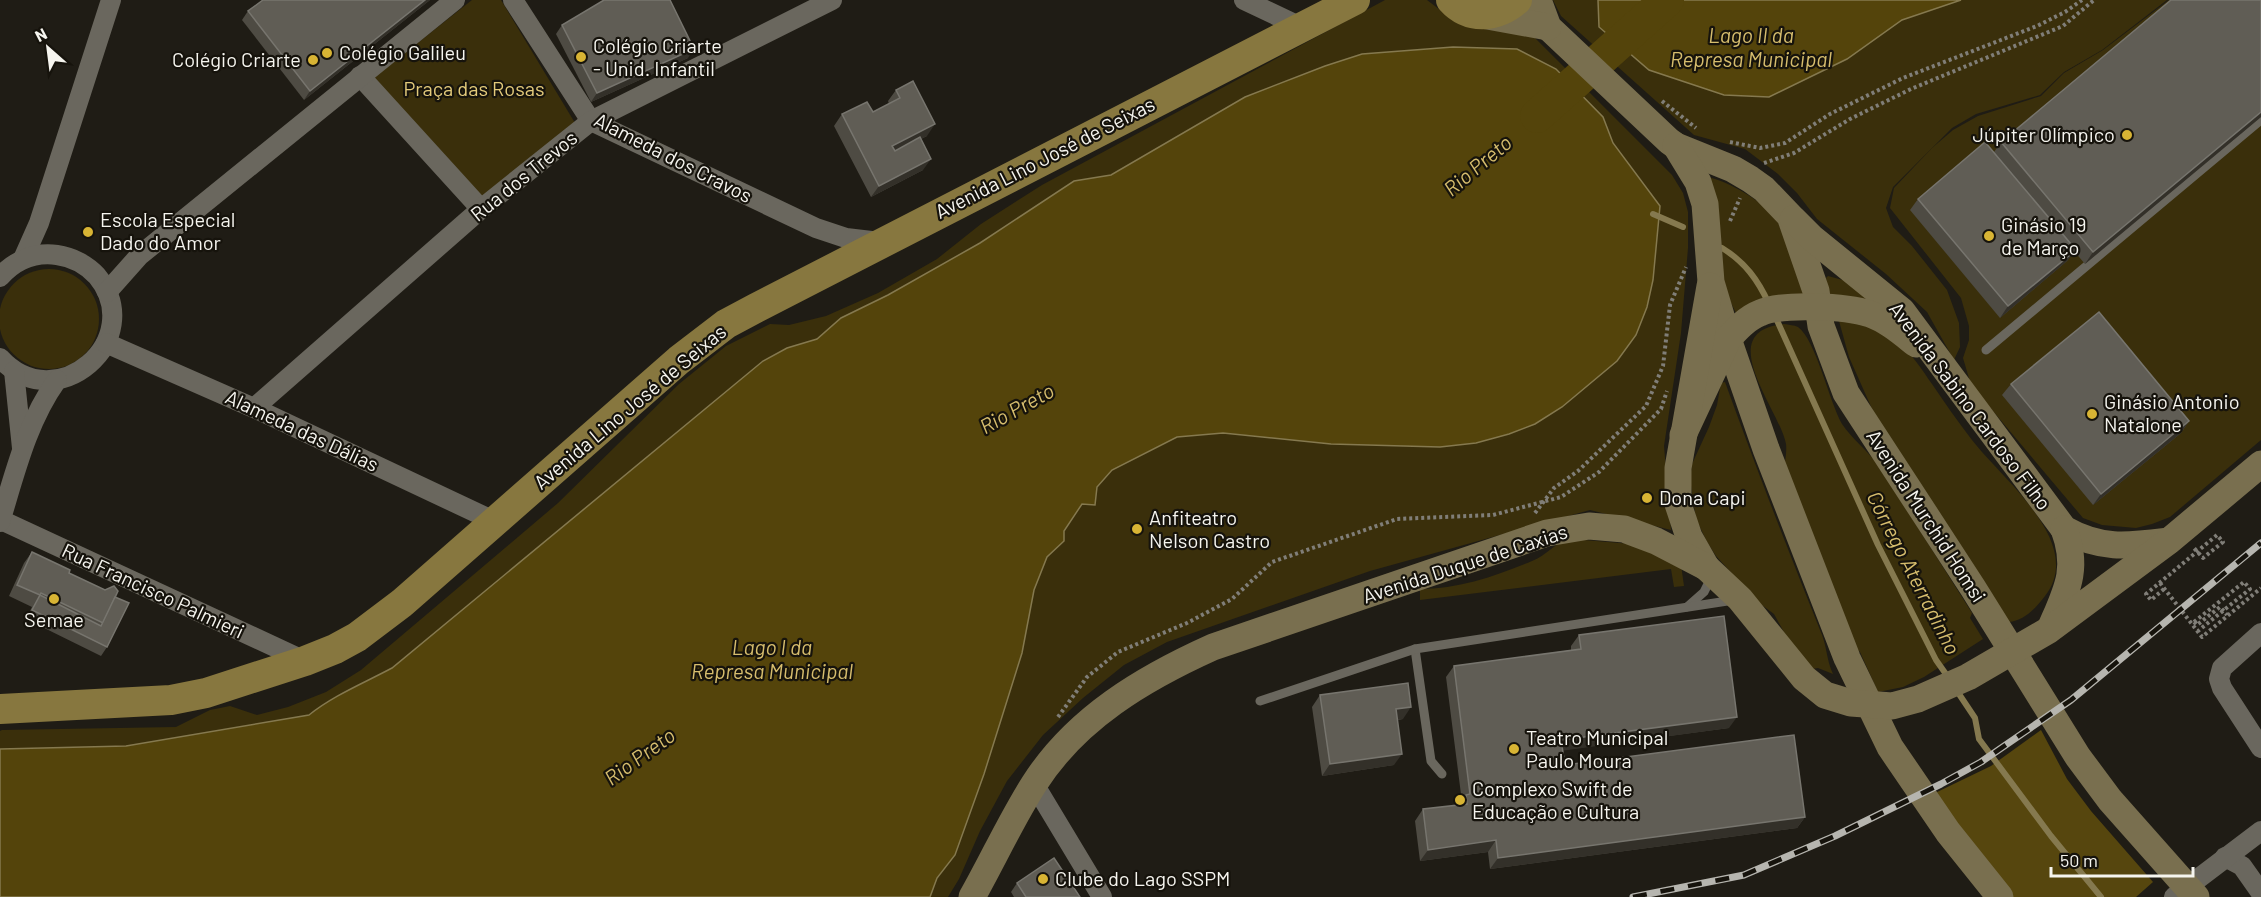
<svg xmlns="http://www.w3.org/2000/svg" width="2261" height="897" font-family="Barlow,sans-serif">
	<rect width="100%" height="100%" fill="#1f1c15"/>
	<g fill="#3a2f0b">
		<polygon points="472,0 501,0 575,123 480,199 372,79"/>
		<path d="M1385 0H1427L1448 16 1533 36 1672 175 1683 193 1688 212V248L1681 333 1664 446 1671 530 1590 510 1370 571 1167 642 1124 665 1083 698 1043 735 1007 781 980 831 959 879 948 897H930L937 878 955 855 984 774 1022 653 1034 590 1047 557 1064 541V531L1082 504 1095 505 1097 487 1112 470 1177 437 1223 433 1331 444 1439 447 1476 443 1509 434 1535 424 1562 407 1617 361 1636 335 1651 193 1613 143 1603 117 1453 47 1362 54 1245 97 1111 175 1074 181 980 243 888 295 841 318 817 339 787 348 763 361 392 668C364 683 334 695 309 715L126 746 0 749V731L2 730 176 727 210 710 230 706 257 715 288 707 326 692 361 670 558 503 679 384 726 346 770 324 789 325 826 316 878 293 937 259 981 224 1042 185Z"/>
		<polygon points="1553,0 1598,0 1599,27 1649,70 1847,59 1902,20 1961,0 2167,0 2102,50 2064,72 2040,95 1976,114 1952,128 1893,187 1886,208 1893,227 1912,246 1947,290 1959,323 1960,347 1954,360 1927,312 1886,274 1817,219 1797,193 1778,174 1745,149 1694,135 1561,16"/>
		<polygon points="2169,0 2261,0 2261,440 2170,517 2152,524 2136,528 2102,525 2083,518 1971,385 1963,358 1969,340 1969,326 1961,298 1890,208 1894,188 1932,148 1953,130 1978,116 2041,96 2064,73 2103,50"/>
		<path d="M1705 176C1732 183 1759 199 1777 219L1806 296 1736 313 1725 291 1716 227C1724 208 1714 194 1705 176Z"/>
		<circle cx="49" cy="319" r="50"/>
		<polygon points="1828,276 1850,282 1877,301 1834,304 1827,287 1826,278"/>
		<path d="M1839 321C1847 321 1859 319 1867 322 1877 325 1889 335 1897 342 1912 353 1922 370 1932 384 1945 403 1958 422 1972 440 2002 479 2086 543 2045 596 2036 608 2024 621 2009 622L1873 411 1849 357Z"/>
		<path d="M1784 324C1789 325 1794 325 1798 327 1816 340 1829 401 1842 424 1852 439 1868 451 1879 466L1972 613 1970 618 1983 639 1924 677 1903 687 1878 692 1860 652 1854 646 1784 468C1785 461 1787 452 1786 444 1780 410 1711 331 1784 324Z"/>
		<path d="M1725 382C1755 465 1787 548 1820 630 1827 645 1826 659 1833 674L1818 668 1812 669 1786 636 1774 614 1759 603 1716 556 1707 542 1696 519 1690 479 1692 464 1709 427 1717 405 1721 383Z"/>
		<path d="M1572 539 1632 544 1681 565 1684 586 1674 587 1671 569 1420 600V589C1459 589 1496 576 1532 561 1548 555 1554 542 1572 539Z"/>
	</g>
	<polygon fill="#56460e" points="2041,730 2067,779 2091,811 2153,882 2136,897 2011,897 1935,793 1991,766"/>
	<g fill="#54440b" stroke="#85794f" stroke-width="1.5">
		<polygon points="1598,0 1961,0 1902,20 1847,59 1769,97 1724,95 1649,70 1599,27"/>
		<path d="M1453 47 1517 49 1556 69 1603 117 1613 143 1660 206 1653 280 1647 307 1636 335 1617 361 1562 407 1535 424 1509 434 1476 443 1440 447 1331 444 1223 433 1177 437 1112 470 1097 487 1095 505 1082 504 1064 531V541L1047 557 1034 590 1022 653 984 774 955 855 937 878 930 897H0V749L126 746 309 715C334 695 364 683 392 668L763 361 787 348 817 339 841 318 888 295 980 243 1074 181 1111 175 1245 97 1325 66 1362 54Z"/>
	</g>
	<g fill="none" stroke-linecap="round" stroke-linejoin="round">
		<g stroke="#85794f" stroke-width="6">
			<polyline points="1653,214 1683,227"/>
			<path d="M1722 248C1745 262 1758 280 1769 304"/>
			<polyline points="1775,316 1878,545 1936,660 1948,677"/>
			<polyline points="1957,691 1975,718 1979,739 2051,836 2101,897"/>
		</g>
		<polyline stroke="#54440b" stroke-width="34" points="1537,116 1667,0"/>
		<g stroke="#807e78" stroke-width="4" stroke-dasharray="3 3" stroke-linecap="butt">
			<polyline points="1662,101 1696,128"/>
			<polyline points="1730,142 1760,148 1785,143 1830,114 1903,78 2037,26 2065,12 2082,0"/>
			<polyline points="1764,163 1794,153 1850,119 1911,89 2063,26 2094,0"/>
			<polyline points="1730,221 1740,198"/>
			<polyline points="1535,513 1554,488 1578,471 1646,406 1663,366 1670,305 1686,267"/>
			<polyline points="2160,583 2202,637 2261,588"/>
			<polyline points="2164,589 2151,600 2146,594 2217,535 2223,542 2203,558 2194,548"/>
			<polyline points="2194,622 2244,582 2250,589 2198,631"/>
			<polyline points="2194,622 2197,625 2220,607 2227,615"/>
			<polyline points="1058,717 1087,677 1118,652 1187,623 1232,599 1272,562 1397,519 1493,515 1561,497 1599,472 1661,409 1667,391"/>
		</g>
		<g stroke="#6a675e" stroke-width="9">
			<polyline points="1986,350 2261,120"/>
			<polyline points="1687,607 1704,592 1712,576"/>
			<polyline points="1415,649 1431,761 1442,774"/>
			<polyline points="1260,701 1415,649 1734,600"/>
		</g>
		<g stroke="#6a675e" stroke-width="20">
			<polyline points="513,0 591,121 816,228 846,238 880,242"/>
			<polyline points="1244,0 1301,27"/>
			<polyline points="360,76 481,209"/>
			<polyline points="23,259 39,223 111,0"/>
			<path d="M0 277C15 260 35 252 57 255 72 257 87 265 97 276 149 339 56 420 0 358"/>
			<polyline points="107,292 139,256 455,0"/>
			<polyline points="106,343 254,408 496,522"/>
			<polyline points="14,371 22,448"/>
			<polyline points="254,408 481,209 591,121 832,0"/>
			<polyline points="1,520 305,661"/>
			<path d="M0 522C15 473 27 422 57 380"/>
			<polyline points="2261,633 2222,668 2219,679 2222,688 2261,748"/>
			<polyline points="1034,784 1102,897"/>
			<polyline points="2225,857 2242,866 2261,893"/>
			<polyline points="2174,897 2261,831"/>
		</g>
		<g stroke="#796f4f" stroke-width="27">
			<polyline points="1538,0 1548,27 1669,141 1676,146 1733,169 1750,179 1764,189 1790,216 1816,291 1821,326 1846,393 1973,588 2078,757 2110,800 2196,897"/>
			<polyline points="1482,15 1548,27"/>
			<polyline points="1676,146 1698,182 1705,204 1711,282 1728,339 1766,449 1847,658 1890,747 1948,832 2000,897"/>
			<path d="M1793 219 1812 238 1902 311 2064 529C2101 550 2128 546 2168 541"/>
			<path d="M1683 435 1728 339C1737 329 1747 318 1760 313 1782 303 1846 306 1870 314 1887 320 1902 333 1916 344"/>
			<polyline points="1706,567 1689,537 1678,504 1678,468 1710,286"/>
			<path d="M2051 627C2067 590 2079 569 2064 529"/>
			<path d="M972 897C993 860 1011 820 1034 784 1076 718 1144 678 1213 647L1547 533 1589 526 1624 529 1656 541 1706 567 1740 599 1804 678 1825 695 1851 703 1892 706 1918 699 1968 677 2049 630 2169 541 2261 464"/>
		</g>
		<g stroke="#87773f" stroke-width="30">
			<path d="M1451 0C1470 21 1498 17 1517 0"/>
			<polyline points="0,709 171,700 206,693 305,661 335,649 357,637 402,603 679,360 726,324 756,308 1355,0"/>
		</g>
		<defs>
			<polyline id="rail" points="1633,897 1744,875 1835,836 1941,784 1981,762 2071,700 2261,543"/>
		</defs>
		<use href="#rail" stroke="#b6b5af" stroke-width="7"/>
		<use href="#rail" stroke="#16130c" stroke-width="4.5" stroke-dasharray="14" stroke-linecap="butt"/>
	</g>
	<g fill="#4e4b43">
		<polygon points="430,0 304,100 242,20 248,11"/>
		<polygon points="562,25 688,58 591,102 556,34"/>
		<polygon points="896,90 927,136 921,139 923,170 871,197 834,126 842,114 873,112 889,104 888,101"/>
		<polygon points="2261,117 2085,264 2074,251 2067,261 2000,318 1910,210 1918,199 1994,152 2001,142"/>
		<polygon points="2011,384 2189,421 2181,433 2093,505 2002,395"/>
		<polygon points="32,552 69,573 105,590 114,599 107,647 101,656 26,619 32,607 9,596 24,563"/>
		<polygon points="1579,635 1729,728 1563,750 1565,765 1805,817 1797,828 1490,869 1488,852 1420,861 1415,821 1423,809 1460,805 1462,802 1446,677 1454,666 1571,650 1571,646"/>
		<polygon points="1320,695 1403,719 1398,720 1394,765 1322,776 1312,707"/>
		<polygon points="1017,883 1080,897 1014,897 1011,892"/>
	</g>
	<g fill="#333029">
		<polygon points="425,0 430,0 304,100 310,91"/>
		<polygon points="694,49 688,58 591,102 597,93"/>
		<polygon points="2261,112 2261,117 2085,264 2093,252"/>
		<polygon points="935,124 927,136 884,157 892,146"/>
		<polygon points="931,159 923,170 871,197 879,186"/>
		<polygon points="2076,250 2067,261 2000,318 2008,306"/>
		<polygon points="2189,421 2181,433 2093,505 2101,494"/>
		<polygon points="1411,707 1403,719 1388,721 1396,709"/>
		<polygon points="1737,717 1729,728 1553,752 1561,740"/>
		<polygon points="1402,754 1394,765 1322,776 1330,764"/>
		<polygon points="1805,817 1797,828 1490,869 1498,858"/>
		<polygon points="1496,840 1488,852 1420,861 1428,850"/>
	</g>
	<g fill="#605d55" stroke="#77756e" stroke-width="1.5">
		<polygon points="263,0 425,0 310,91 248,11"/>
		<polygon points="604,0 670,0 694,49 597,93 562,25"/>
		<polygon points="2171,0 2261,0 2261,112 2093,252 2001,142"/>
		<polygon points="913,81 935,124 892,146 895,151 920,137 931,159 879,186 842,114 867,102 873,112 900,98 896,90"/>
		<polygon points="1985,142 2076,250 2008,306 1918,199"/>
		<polygon points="2099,312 2189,421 2101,494 2011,384"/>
		<polygon points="32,552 70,570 69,573 105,590 114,586 118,591 103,623 41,593 40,595 17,585"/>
		<polygon points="40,595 101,626 115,597 129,603 107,647 32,610"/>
		<polygon points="1724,616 1737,717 1561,740 1565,765 1794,735 1805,817 1498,858 1496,840 1428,850 1423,809 1467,804 1466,795 1470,794 1454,666 1581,649 1579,635"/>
		<polygon points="1408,683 1411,707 1396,709 1402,754 1330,764 1320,695"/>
		<polygon points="1054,858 1080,897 1026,897 1017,883"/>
	</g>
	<g fill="#d8b434" stroke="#16130c" stroke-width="2">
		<circle cx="327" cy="53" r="6"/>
		<circle cx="581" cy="57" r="6"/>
		<circle cx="313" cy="60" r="6"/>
		<circle cx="2127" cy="135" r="6"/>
		<circle cx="88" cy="232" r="6"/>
		<circle cx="1989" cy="236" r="6"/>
		<circle cx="2092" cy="414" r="6"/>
		<circle cx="1647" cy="498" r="6"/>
		<circle cx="1137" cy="529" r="6"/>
		<circle cx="54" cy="599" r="6"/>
		<circle cx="1514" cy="749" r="6"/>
		<circle cx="1460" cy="800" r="6"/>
		<circle cx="1043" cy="879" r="6"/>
	</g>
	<g text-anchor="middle" stroke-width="4.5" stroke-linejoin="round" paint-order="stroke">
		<g font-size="20" fill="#f6f5ef" stroke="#16130c" text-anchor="start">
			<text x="593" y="53">Colégio Criarte<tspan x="593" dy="23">- Unid. Infantil</tspan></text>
			<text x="339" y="60">Colégio Galileu</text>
			<text x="301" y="67" text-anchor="end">Colégio Criarte</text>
			<text x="2115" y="142" text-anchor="end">Júpiter Olímpico</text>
			<text x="100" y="227">Escola Especial<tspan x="100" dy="23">Dado do Amor</tspan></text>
			<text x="2001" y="232">Ginásio 19<tspan x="2001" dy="23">de Março</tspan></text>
			<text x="2104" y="409">Ginásio Antonio<tspan x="2104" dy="23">Natalone</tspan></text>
			<text x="1659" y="505">Dona Capi</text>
			<text x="1149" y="525">Anfiteatro<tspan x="1149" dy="23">Nelson Castro</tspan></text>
			<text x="54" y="627" text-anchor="middle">Semae</text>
			<text x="1526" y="745">Teatro Municipal<tspan x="1526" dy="23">Paulo Moura</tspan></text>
			<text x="1472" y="796">Complexo Swift de<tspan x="1472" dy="23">Educação e Cultura</tspan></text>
			<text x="1055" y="886">Clube do Lago SSPM</text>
		</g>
		<g font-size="20" fill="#e4cb7b" stroke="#16130c">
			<text x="474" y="96">Praça das Rosas</text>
		</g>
		<g font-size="20" fill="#f6f5ef" stroke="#16130c">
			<text transform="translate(673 158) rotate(27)" y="7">Alameda dos Cravos</text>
			<text transform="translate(1045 158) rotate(-27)" y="7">Avenida Lino José de Seixas</text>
			<text transform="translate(524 176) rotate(-39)" y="7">Rua dos Trevos</text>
			<text transform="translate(1970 406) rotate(53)" y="7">Avenida Sabino Cardoso Filho</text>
			<text transform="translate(630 407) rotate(-40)" y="7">Avenida Lino José de Seixas</text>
			<text transform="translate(302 431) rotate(25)" y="7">Alameda das Dálias</text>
			<text transform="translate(1926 516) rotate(57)" y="7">Avenida Murchid Homsi</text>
			<text transform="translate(1465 564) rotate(-18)" y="7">Avenida Duque de Caxias</text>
			<text transform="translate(153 591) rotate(25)" y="7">Rua Francisco Palmieri</text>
		</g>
		<g font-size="21" font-style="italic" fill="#d6bd6d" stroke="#16130c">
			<text x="1751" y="43">Lago II da<tspan x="1751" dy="24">Represa Municipal</tspan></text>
			<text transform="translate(1478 166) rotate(-40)" y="7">Rio Preto</text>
			<text transform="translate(1017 409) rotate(-29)" y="7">Rio Preto</text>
			<text transform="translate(1913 573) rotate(63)" y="7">Córrego Aterradinho</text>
			<text x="772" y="655">Lago I da<tspan x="772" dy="24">Represa Municipal</tspan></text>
			<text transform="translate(640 757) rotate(-36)" y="7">Rio Preto</text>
		</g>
	</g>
	<g transform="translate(48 48) rotate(332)" stroke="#16130c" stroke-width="4.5" paint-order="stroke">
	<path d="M0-4.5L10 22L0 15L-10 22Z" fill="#f6f5ef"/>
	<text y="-9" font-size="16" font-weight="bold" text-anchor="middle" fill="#f6f5ef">N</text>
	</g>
	<path d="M2051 867v9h142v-9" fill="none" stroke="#f6f5ef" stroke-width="3"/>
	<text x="2060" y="867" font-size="18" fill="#f6f5ef" stroke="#16130c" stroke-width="4.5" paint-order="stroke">50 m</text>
</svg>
